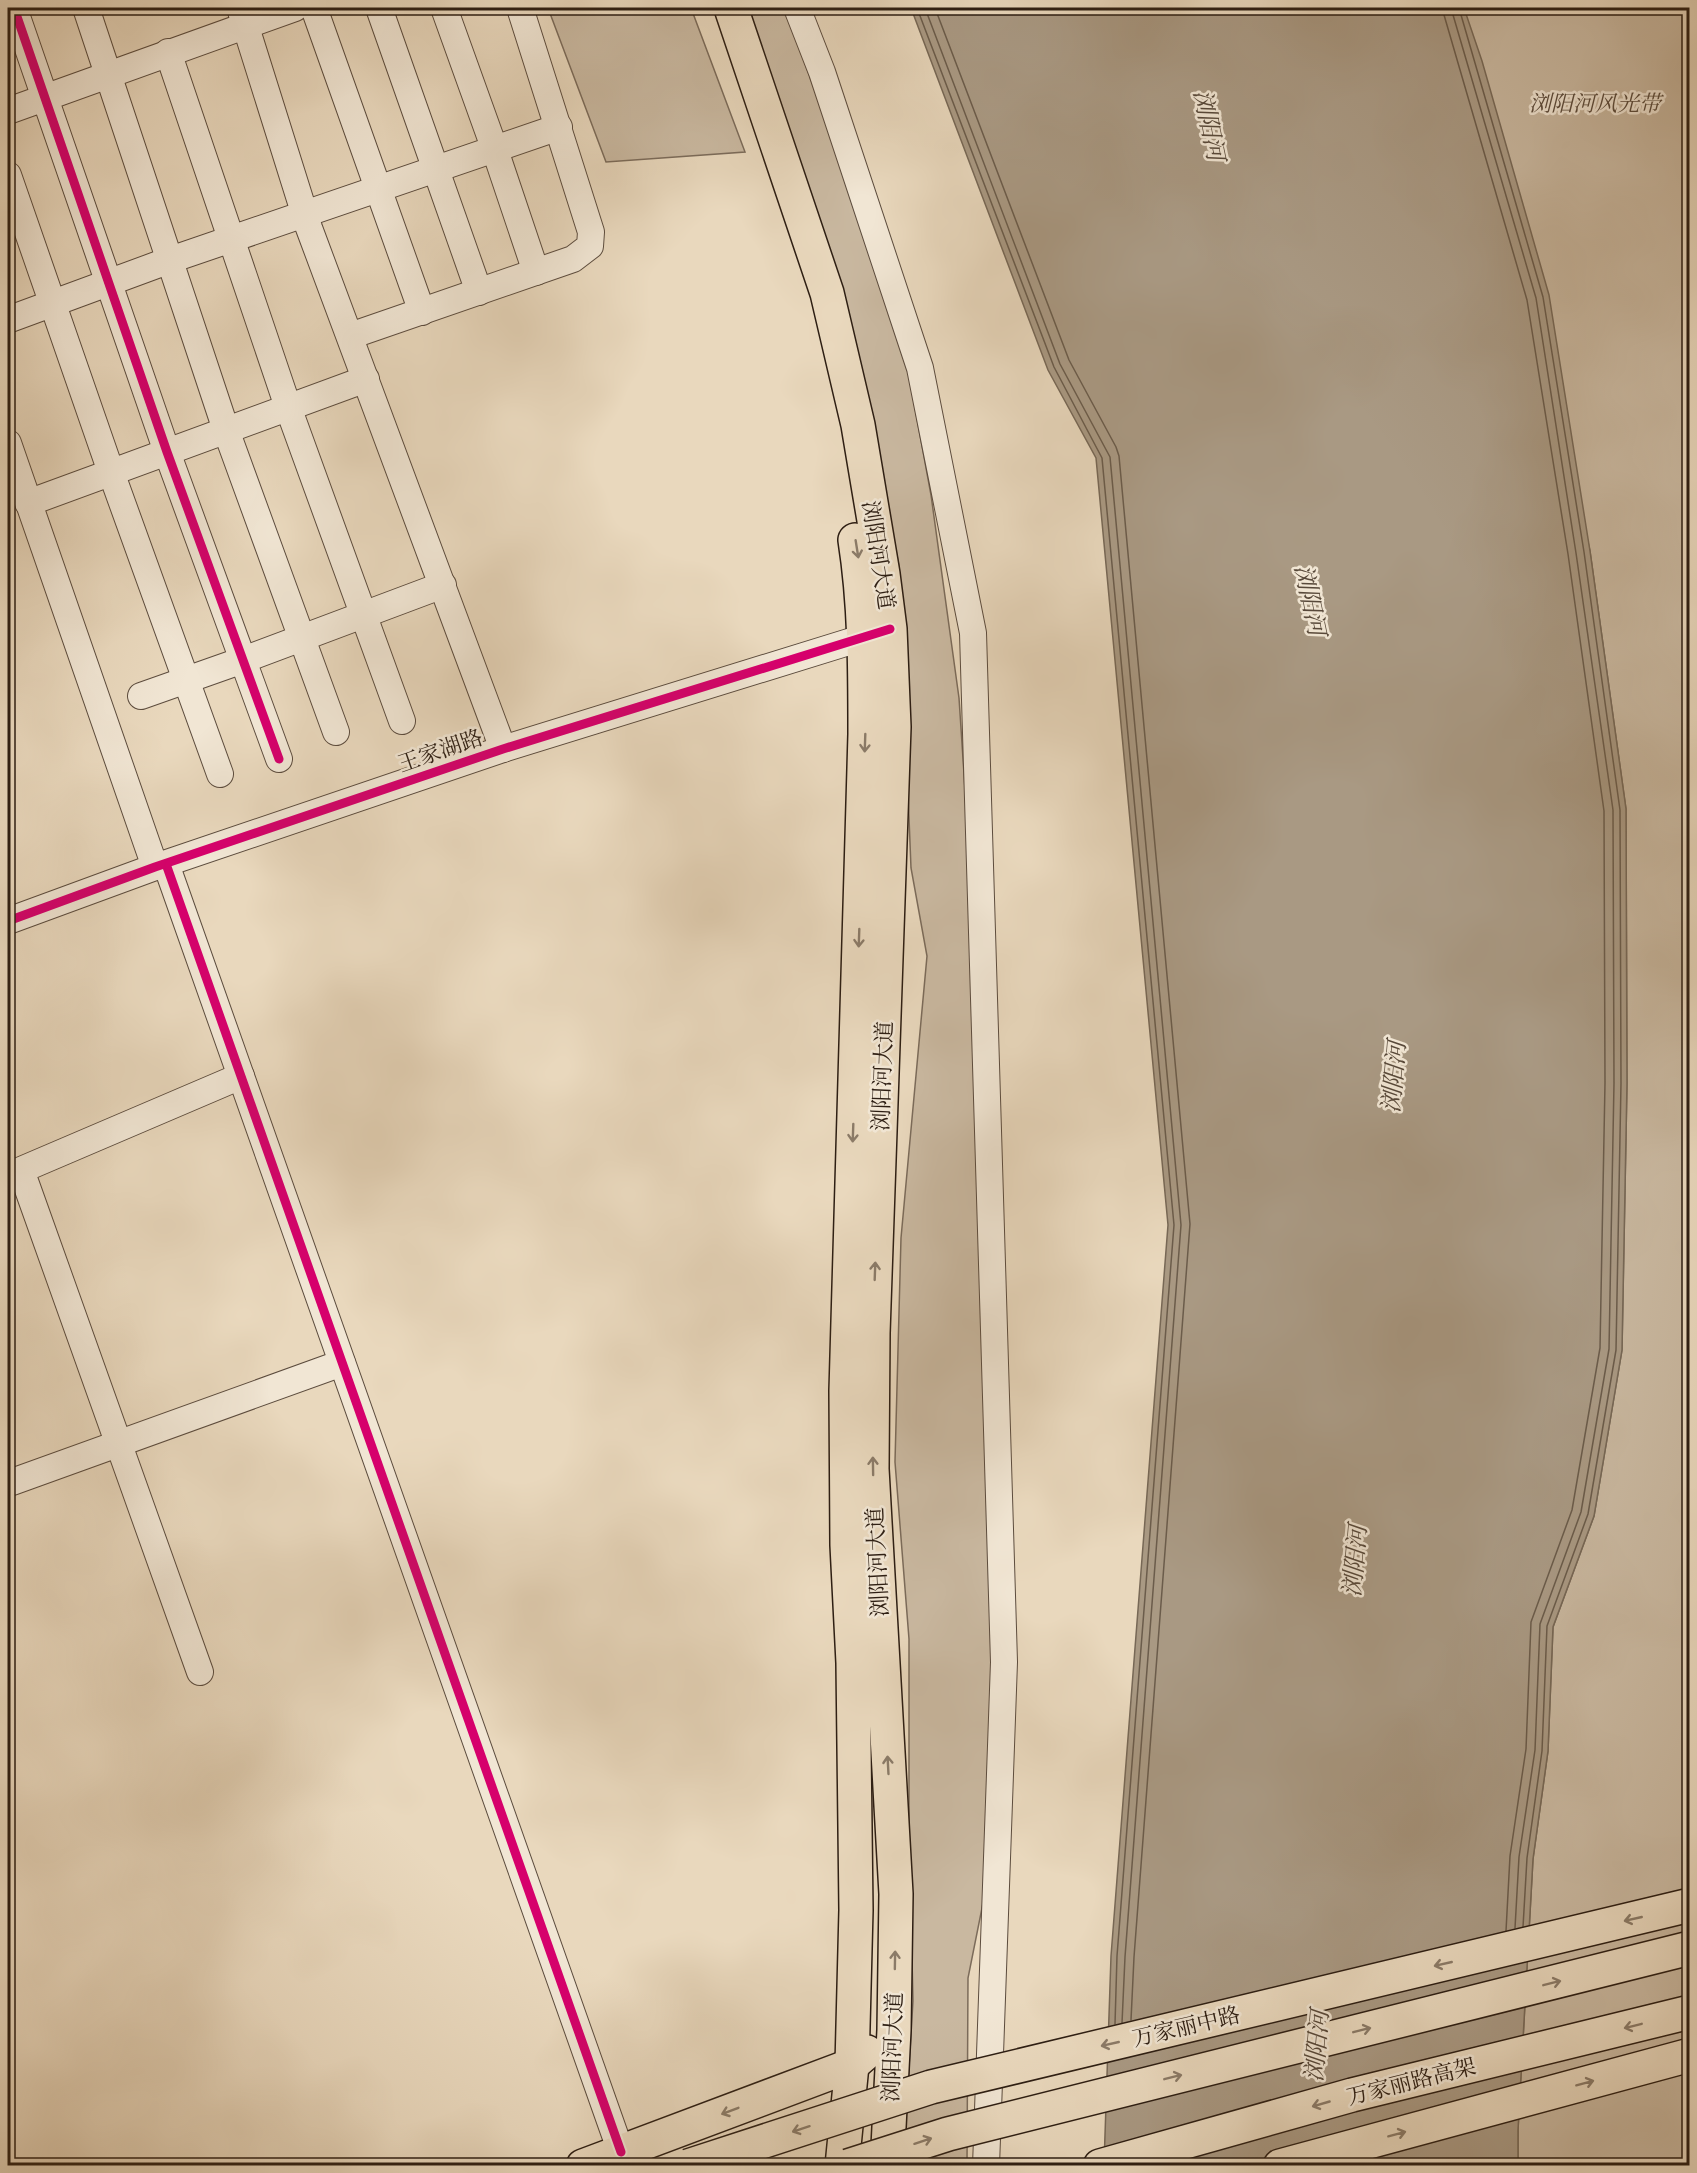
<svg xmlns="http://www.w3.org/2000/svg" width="1697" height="2173" font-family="'Old Standard TT','Noto Serif SC',serif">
	<rect width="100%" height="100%" fill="#e9d8bd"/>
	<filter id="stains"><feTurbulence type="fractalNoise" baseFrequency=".00333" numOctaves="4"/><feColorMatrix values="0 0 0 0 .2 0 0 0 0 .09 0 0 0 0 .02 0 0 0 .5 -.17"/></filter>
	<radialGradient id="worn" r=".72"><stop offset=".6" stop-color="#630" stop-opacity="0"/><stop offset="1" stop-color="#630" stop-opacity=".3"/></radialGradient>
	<g fill="#c9b8a0" stroke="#7b6b5a" stroke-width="1.5">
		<polygon points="548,8 691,8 745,152 606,162"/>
		<polygon points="746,8 785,8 900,326 931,495 959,698 971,880 997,1692 989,1873 968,1978 967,2165 903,2165 913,2001 909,1835 909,1639 895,1462 901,1238 927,956 911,868 899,566 863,378"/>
		<polygon points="1464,8 1689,8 1690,2105 1687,2165 1518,2165 1518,2130 1533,1859 1548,1751 1553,1627 1594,1516 1622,1350 1627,1083 1626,809 1590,551"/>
	</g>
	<polygon fill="#a99983" stroke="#776856" stroke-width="1.5" points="911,8 1464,8 1482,61 1549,295 1590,551 1626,809 1627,1083 1622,1350 1594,1516 1553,1627 1548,1751 1533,1859 1518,2130 1518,2165 1104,2165 1111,1956 1168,1225 1096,458 1048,370"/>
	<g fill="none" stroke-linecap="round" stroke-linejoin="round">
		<g stroke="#6b5c4b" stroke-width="1.5">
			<polyline points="917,8 1054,367 1102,458 1174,1225 1117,1956 1115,2024"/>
			<polyline points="925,8 1060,364 1110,457 1181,1225 1125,1957 1122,2023"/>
			<polyline points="935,8 1069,360 1116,447 1119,456 1190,1224 1134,1957 1131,2020"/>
			<polyline points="1442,8 1527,300 1568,554 1604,811 1605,1083 1600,1348 1572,1510 1531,1622 1526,1749 1510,1856 1506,1931"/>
			<polyline points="1451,8 1536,298 1576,553 1613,810 1614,1083 1609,1349 1581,1512 1540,1624 1535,1750 1519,1857 1515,1928"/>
			<polyline points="1459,8 1543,297 1584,552 1620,810 1621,1083 1616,1350 1588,1514 1547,1626 1542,1751 1527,1858 1523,1927"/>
		</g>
		<defs>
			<g id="minor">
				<polyline points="14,8 167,452 279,759"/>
				<polyline points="86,8 226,430 336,732"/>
				<polyline points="240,8 309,228 503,749"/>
				<polyline points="314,8 422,312"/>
				<polyline points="379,8 479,292"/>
				<polyline points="444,8 495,150 536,272"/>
				<polyline points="797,8 822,72 920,368 973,633 1004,1662 986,2166"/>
				<polyline points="168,52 288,407 402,721"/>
				<polyline points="8,111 295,8"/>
				<polyline points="8,175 111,472 220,774"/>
				<polyline points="10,319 170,260 559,127"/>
				<polyline points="350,336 573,259 590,246 591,232 520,8"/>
				<polyline points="8,443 155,867"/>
				<polyline points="28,503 366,379"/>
				<polyline points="141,696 243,660 443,585"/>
				<polyline points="166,864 621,2152"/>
				<polyline points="8,921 155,867 503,749 881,632"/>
				<polyline points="12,1482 342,1363"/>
				<polyline points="200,1672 21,1170 241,1076"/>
			</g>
			<g id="major">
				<polyline points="731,8 827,293 858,425 883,574 890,629 894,727 873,1333 872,1469 896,1894 894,2030 887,2166"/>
				<polyline points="583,2166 852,2065 867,2052"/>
				<path d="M842 2166 852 2065 856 1910 853 1663 847 1545 846 1391 865 734C865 669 865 604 855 540"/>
			</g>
			<g id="highway">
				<polyline points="1100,2166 1352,2095 1690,2012"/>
				<polyline points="1280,2166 1690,2055"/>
			</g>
		</defs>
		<use href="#minor" stroke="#5c4c3e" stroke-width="28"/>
		<use href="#major" stroke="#2d1e13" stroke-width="36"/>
		<use href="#highway" stroke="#2d1e13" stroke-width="36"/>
		<use href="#minor" stroke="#f1e6d4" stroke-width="26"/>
		<use href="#major" stroke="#e9d8bd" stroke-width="33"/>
		<use href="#highway" stroke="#e9d8bd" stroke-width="33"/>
		<defs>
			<g id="major-bridge">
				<polyline points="688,2166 931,2087 1690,1905"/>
				<polyline points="848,2166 948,2134 1690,1948"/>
			</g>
		</defs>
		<use href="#major-bridge" stroke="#2d1e13" stroke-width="36" stroke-linecap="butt"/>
		<use href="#major-bridge" stroke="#e9d8bd" stroke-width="33"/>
		<defs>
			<g id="cycleway">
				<polyline points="14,8 167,452 279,759"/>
				<polyline points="166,864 621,2152"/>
				<polyline points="8,921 155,867 503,749 890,629"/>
			</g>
		</defs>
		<use href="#cycleway" stroke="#f1e6d4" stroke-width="13"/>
		<use href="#cycleway" stroke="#d6006c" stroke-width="9"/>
	</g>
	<defs><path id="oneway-shaft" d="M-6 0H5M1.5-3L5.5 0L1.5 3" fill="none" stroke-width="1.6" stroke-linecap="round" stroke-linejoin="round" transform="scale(1.5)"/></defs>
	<g stroke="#8b7b68">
		<use href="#oneway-shaft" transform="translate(857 549) rotate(81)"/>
		<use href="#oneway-shaft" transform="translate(865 743) rotate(92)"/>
		<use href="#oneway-shaft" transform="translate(859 938) rotate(92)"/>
		<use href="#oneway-shaft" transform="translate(853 1133) rotate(92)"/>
		<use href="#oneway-shaft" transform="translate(875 1271) rotate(-88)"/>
		<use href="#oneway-shaft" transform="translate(873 1466) rotate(-91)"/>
		<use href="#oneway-shaft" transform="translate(888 1765) rotate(-93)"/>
		<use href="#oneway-shaft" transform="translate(1633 1919) rotate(167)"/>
		<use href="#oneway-shaft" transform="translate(895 1960) rotate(-89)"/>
		<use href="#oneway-shaft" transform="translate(1443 1964) rotate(167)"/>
		<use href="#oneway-shaft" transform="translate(1552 1983) rotate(-14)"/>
		<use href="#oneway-shaft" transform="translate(1633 2026) rotate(166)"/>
		<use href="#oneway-shaft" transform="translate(1362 2030) rotate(-14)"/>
		<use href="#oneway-shaft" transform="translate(1110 2044) rotate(167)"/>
		<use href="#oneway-shaft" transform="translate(1173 2077) rotate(-14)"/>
		<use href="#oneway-shaft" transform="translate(1585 2083) rotate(-15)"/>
		<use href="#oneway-shaft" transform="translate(1321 2104) rotate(164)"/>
		<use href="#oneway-shaft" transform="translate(730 2111) rotate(159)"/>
		<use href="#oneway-shaft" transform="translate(801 2129) rotate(162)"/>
		<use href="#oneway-shaft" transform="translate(1397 2134) rotate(-15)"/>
		<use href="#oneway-shaft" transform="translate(923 2141) rotate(-18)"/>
	</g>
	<g text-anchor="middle" stroke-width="5" stroke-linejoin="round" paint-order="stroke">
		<g font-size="22" font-style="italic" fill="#5c4c3d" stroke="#f1e6d4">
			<text x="1595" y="111">浏阳河风光带</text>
		</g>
		<g font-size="22" fill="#2d1e13" stroke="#f1e6d4">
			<text transform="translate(879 555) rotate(81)" y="8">浏阳河大道</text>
			<text transform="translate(440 750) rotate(-19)" y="8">王家湖路</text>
			<text transform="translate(882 1076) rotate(-88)" y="8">浏阳河大道</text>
			<text transform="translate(877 1562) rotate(-93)" y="8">浏阳河大道</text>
			<text transform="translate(1186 2026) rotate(-13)" y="8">万家丽中路</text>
			<text transform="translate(892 2047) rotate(-88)" y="8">浏阳河大道</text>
			<text transform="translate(1411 2081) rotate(-14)" y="8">万家丽路高架</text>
		</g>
		<g font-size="24" font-style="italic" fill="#58493a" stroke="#f1e6d4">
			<text transform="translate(1209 125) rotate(78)" y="8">浏阳河</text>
			<text transform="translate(1310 600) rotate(78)" y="8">浏阳河</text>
			<text transform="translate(1394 1077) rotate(-85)" y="8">浏阳河</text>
			<text transform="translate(1355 1561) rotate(-85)" y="8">浏阳河</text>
			<text transform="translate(1317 2046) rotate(-85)" y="8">浏阳河</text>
		</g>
	</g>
	<rect width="1697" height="2173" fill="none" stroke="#e9d8bd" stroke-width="30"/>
	<rect x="9" y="9" width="1679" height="2155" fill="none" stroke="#2d1e13" stroke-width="3"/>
	<rect x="15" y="15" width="1667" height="2143" fill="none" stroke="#2d1e13" stroke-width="1.5"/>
	<rect width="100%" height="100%" filter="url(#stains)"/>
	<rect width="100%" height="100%" fill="url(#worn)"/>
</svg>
